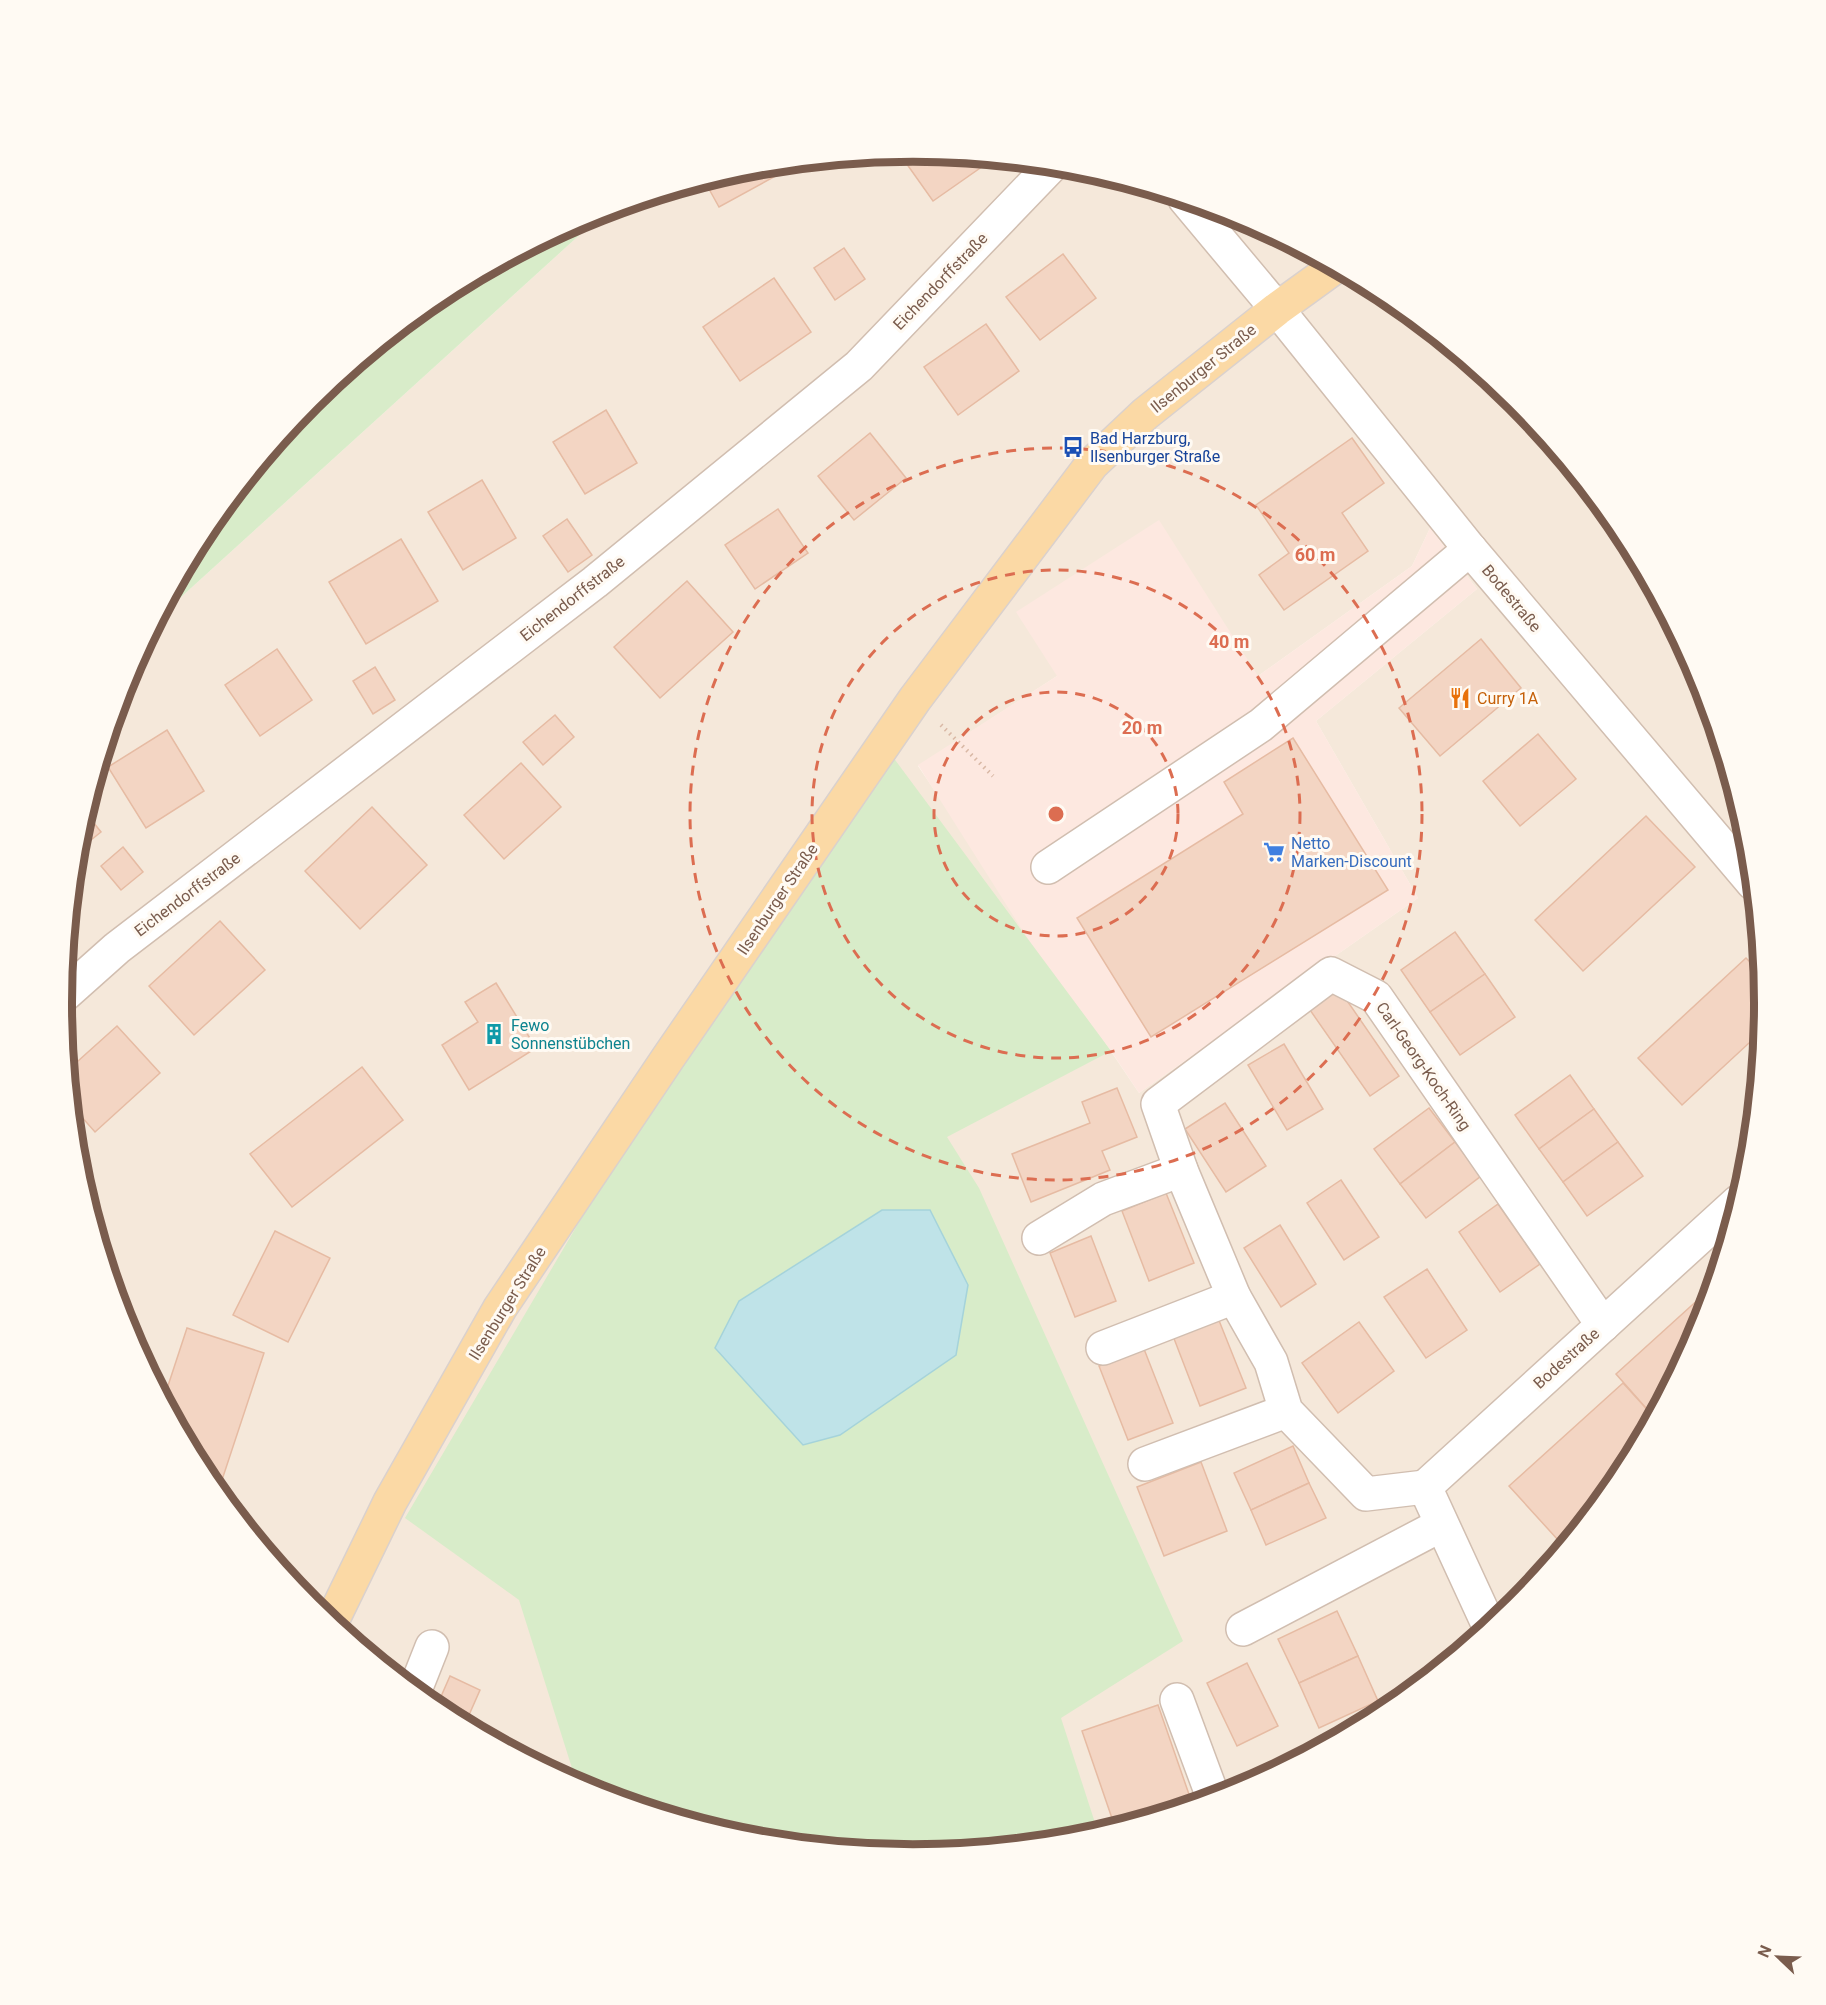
<svg xmlns="http://www.w3.org/2000/svg" width="1826" height="2005" font-family="Roboto,sans-serif">
	<rect width="100%" height="100%" fill="#fdf6ec"/>
	<path fill="#f5e8da" fill-rule="evenodd" d="M913 151 1079 167 1239 216 1386 295 1515 401 1621 530 1700 677 1748 837 1764 1003 1748 1169 1700 1329 1621 1476 1515 1605 1386 1711 1239 1789 1079 1838 913 1854 747 1838 587 1789 440 1710 311 1604 205 1475 126 1328 78 1168 62 1002 78 836 126 676 157 619 607 210 747 167ZM1430 528 1477 589 1316 721 1418 898 1139 1093 918 766 1057 676H1258L1412 566Z"/>
	<polygon fill="#fde8e0" points="1159,520 1258,676 1412,566 1430,528 1477,589 1316,721 1418,898 1139,1093 1111,1051 1028,939 918,765 1057,676 1016,612"/>
	<g fill="#d8ecc9">
		<polygon points="607,210 157,619 205,529 311,400 440,294 587,216"/>
		<polygon points="887,749 1111,1051 947,1137 979,1188 1183,1641 1061,1718 1098,1832 1079,1838 913,1854 747,1838 587,1789 577,1784 519,1600 405,1518 645,1110"/>
	</g>
	<polygon fill="#bfe3e8" stroke="#a5d3da" stroke-width="1.5" points="882,1210 930,1210 968,1285 956,1355 840,1435 803,1445 715,1348 739,1301"/>
	<g fill="#f3d5c3" stroke="#e6bba3" stroke-width="1.5">
		<polygon points="913,151 992,159 993,159 933,201 899,153"/>
		<polygon points="790,163 792,167 719,207 704,180 747,167"/>
		<polygon points="844,248 865,279 835,300 814,268"/>
		<polygon points="1063,254 1096,298 1040,340 1006,297"/>
		<polygon points="774,278 811,332 740,381 703,327"/>
		<polygon points="986,324 1019,371 958,415 924,367"/>
		<polygon points="606,410 637,463 585,494 553,442"/>
		<polygon points="870,433 906,478 854,520 818,476"/>
		<polygon points="1352,438 1384,483 1342,513 1368,551 1284,610 1259,575 1289,553 1256,505"/>
		<polygon points="482,480 516,538 463,570 428,512"/>
		<polygon points="778,509 808,553 755,589 725,545"/>
		<polygon points="567,519 592,555 568,572 543,536"/>
		<polygon points="401,539 438,601 366,644 329,582"/>
		<polygon points="687,581 733,632 660,698 614,647"/>
		<polygon points="1481,639 1521,688 1440,756 1399,708"/>
		<polygon points="277,649 312,700 260,736 225,685"/>
		<polygon points="375,667 395,700 373,714 353,681"/>
		<polygon points="555,715 574,737 543,765 523,742"/>
		<polygon points="167,730 204,791 146,828 108,767"/>
		<polygon points="1538,734 1576,779 1520,826 1483,781"/>
		<polygon points="1293,738 1388,890 1151,1037 1077,918 1243,814 1224,782"/>
		<polygon points="521,763 561,807 504,859 464,815"/>
		<polygon points="372,807 427,865 360,929 305,871"/>
		<polygon points="85,812 101,832 76,852 78,836"/>
		<polygon points="1646,816 1695,867 1583,971 1535,920"/>
		<polygon points="123,847 143,872 121,890 101,866"/>
		<polygon points="220,921 265,970 194,1035 149,986"/>
		<polygon points="1455,932 1485,974 1430,1012 1401,970"/>
		<polygon points="1746,958 1762,974 1764,1003 1762,1031 1682,1105 1638,1058"/>
		<polygon points="1485,974 1515,1017 1460,1055 1430,1012"/>
		<polygon points="496,983 536,1048 469,1090 442,1045 478,1022 465,1002"/>
		<polygon points="1339,989 1399,1076 1370,1096 1310,1010"/>
		<polygon points="117,1026 160,1073 95,1132 72,1106 68,1070"/>
		<polygon points="1284,1044 1323,1109 1287,1130 1248,1065"/>
		<polygon points="362,1067 403,1120 292,1207 250,1154"/>
		<polygon points="1570,1075 1594,1109 1539,1149 1515,1115"/>
		<polygon points="1117,1088 1137,1137 1102,1151 1110,1170 1031,1202 1012,1154 1090,1123 1082,1102"/>
		<polygon points="1225,1103 1266,1166 1226,1192 1185,1129"/>
		<polygon points="1429,1108 1455,1142 1400,1184 1374,1149"/>
		<polygon points="1594,1109 1618,1142 1563,1182 1539,1149"/>
		<polygon points="1455,1142 1481,1176 1426,1218 1400,1184"/>
		<polygon points="1618,1142 1643,1176 1587,1216 1563,1182"/>
		<polygon points="1341,1180 1379,1237 1344,1260 1307,1203"/>
		<polygon points="1166,1193 1194,1263 1149,1281 1122,1211"/>
		<polygon points="1498,1204 1540,1264 1500,1292 1459,1232"/>
		<polygon points="1280,1225 1316,1284 1281,1307 1244,1248"/>
		<polygon points="275,1231 330,1258 288,1342 233,1315"/>
		<polygon points="1091,1236 1116,1301 1075,1317 1050,1253"/>
		<polygon points="1427,1269 1467,1330 1426,1358 1384,1297"/>
		<polygon points="1712,1287 1700,1329 1653,1416 1616,1374"/>
		<polygon points="1218,1318 1246,1388 1200,1406 1173,1336"/>
		<polygon points="1359,1322 1394,1371 1338,1413 1302,1363"/>
		<polygon points="187,1328 264,1353 218,1492 205,1475 164,1398"/>
		<polygon points="1144,1349 1173,1423 1128,1440 1099,1366"/>
		<polygon points="1623,1383 1653,1416 1621,1476 1597,1505 1558,1540 1509,1486"/>
		<polygon points="1293,1446 1309,1483 1251,1510 1234,1473"/>
		<polygon points="1201,1462 1227,1531 1164,1556 1137,1487"/>
		<polygon points="1309,1483 1326,1518 1266,1545 1251,1510"/>
		<polygon points="1337,1611 1358,1656 1299,1683 1278,1639"/>
		<polygon points="1358,1656 1378,1701 1319,1728 1299,1683"/>
		<polygon points="1247,1663 1278,1726 1237,1746 1207,1683"/>
		<polygon points="450,1676 480,1690 465,1724 436,1708"/>
		<polygon points="1158,1705 1192,1803 1115,1827 1082,1731"/>
	</g>
	<g fill="none" stroke-linecap="round" stroke-linejoin="round">
		<defs>
			<g id="minor">
				<polyline points="1185,199 1277,309 1470,549 1753,883"/>
				<polyline points="1048,867 1261,725 1470,549"/>
				<polyline points="62,997 117,948 595,582 859,366 1052,165"/>
				<polyline points="1039,1238 1103,1199 1181,1170"/>
				<polyline points="1103,1348 1234,1297"/>
				<polyline points="1145,1464 1286,1411"/>
				<polyline points="1425,1487 1366,1494 1286,1411 1271,1362 1234,1297 1181,1170 1158,1104 1331,974 1376,997 1603,1325"/>
				<polyline points="1489,1626 1425,1487 1738,1202"/>
				<polyline points="1243,1629 1441,1525"/>
				<polyline points="415,1690 432,1647"/>
				<polyline points="1177,1700 1213,1797"/>
			</g>
			<polyline id="major" points="332,1621 390,1502 500,1308 668,1058 915,699 1092,464 1145,414 1277,309 1335,267"/>
		</defs>
		<use href="#minor" stroke="#d1beb0" stroke-width="36"/>
		<use href="#major" stroke="#dad1cd" stroke-width="36"/>
		<polyline stroke="#d9b8a5" stroke-width="4" stroke-dasharray="1.5 4.5" stroke-linecap="butt" points="941,725 993,776"/>
		<use href="#minor" stroke="#fff" stroke-width="33"/>
		<use href="#major" stroke="#fbd9a5" stroke-width="33"/>
	</g>
	<g fill="none" stroke="#dc6d51" stroke-width="3" stroke-dasharray="10 8">
		<circle cx="1056" cy="814" r="122"/>
		<circle cx="1056" cy="814" r="244"/>
		<circle cx="1056" cy="814" r="366"/>
	</g>
	<defs>
		<symbol id="bus-bare" viewBox="-9 -9 18 18"><path d="M-5-6H5V4H4V6H2V4H-2V6H-4V4H-5ZM-3.5-4V0h7V-4ZM-3.5 1.2v1.5H-2V1.2ZM2 1.2v1.5H3.5V1.2Z" fill="#1a4fb4" stroke="#fffaf3" stroke-width="2.5" paint-order="stroke"/></symbol>
		<symbol id="restaurant-bare" viewBox="-9 -9 18 18"><path d="M-5-6h1v4h1v-4h1v4h1v-4h1v5L-1.5 .5V6h-2V.5L-5-1ZM5-6V6H3V1.5H1.5Q1.5-4 5-6Z" fill="#e8710a" stroke="#fffaf3" stroke-width="2.5" paint-order="stroke"/></symbol>
		<symbol id="supermarket-bare" viewBox="-9 -9 18 18"><path d="M-6-5.5h2.5l.6 2H6L4.5 2H-2.5L-4.4-4H-6ZM-1.5 3.2a1.3 1.3 0 1 0 .1 0ZM3 3.2a1.3 1.3 0 1 0 .1 0Z" fill="#3f7fe0" stroke="#fffaf3" stroke-width="2.5" paint-order="stroke"/></symbol>
		<symbol id="building-bare" viewBox="-9 -9 18 18"><path d="M-4-6H4V6H1V3H-1V6H-4ZM-2.5-4.3h1.7v1.8h-1.7ZM.8-4.3h1.7v1.8H.8ZM-2.5-1h1.7V.8h-1.7ZM.8-1h1.7V.8H.8Z" fill="#0f9aa8" stroke="#fffaf3" stroke-width="2.5" paint-order="stroke"/></symbol>
	</defs>
	<g fill-rule="evenodd">
		<use href="#bus-bare" x="1058" y="432" width="30" height="30"/>
		<use href="#restaurant-bare" x="1445" y="683" width="30" height="30"/>
		<use href="#supermarket-bare" x="1259" y="837" width="30" height="30"/>
		<use href="#building-bare" x="479" y="1019" width="30" height="30"/>
	</g>
	<g text-anchor="middle" stroke-width="6" stroke-linejoin="round" paint-order="stroke">
		<g font-size="16" fill="#7a5c4d" stroke="#fffaf3">
			<text transform="translate(940 281) rotate(-46)" y="6">Eichendorffstraße</text>
			<text transform="translate(1203 368) rotate(-39)" y="6">Ilsenburger Straße</text>
			<text transform="translate(572 598) rotate(-38)" y="6">Eichendorffstraße</text>
			<text transform="translate(1512 598) rotate(50)" y="6">Bodestraße</text>
			<text transform="translate(187 894) rotate(-37)" y="6">Eichendorffstraße</text>
			<text transform="translate(777 899) rotate(-56)" y="6">Ilsenburger Straße</text>
			<text transform="translate(1424 1066) rotate(55)" y="6">Carl-Georg-Koch-Ring</text>
			<text transform="translate(507 1303) rotate(-58)" y="6">Ilsenburger Straße</text>
			<text transform="translate(1566 1358) rotate(-42)" y="6">Bodestraße</text>
		</g>
		<g font-size="16" fill="#164399" stroke="#fffaf3" text-anchor="start">
			<text x="1090" y="444">Bad Harzburg,<tspan x="1090" dy="18">Ilsenburger Straße</tspan></text>
		</g>
		<g font-size="16" fill="#c56008" stroke="#fffaf3" text-anchor="start">
			<text x="1477" y="704">Curry 1A</text>
		</g>
		<g font-size="16" fill="#366cbe" stroke="#fffaf3" text-anchor="start">
			<text x="1291" y="849">Netto<tspan x="1291" dy="18">Marken-Discount</tspan></text>
		</g>
		<g font-size="16" fill="#0d838f" stroke="#fffaf3" text-anchor="start">
			<text x="511" y="1031">Fewo<tspan x="511" dy="18">Sonnenstübchen</tspan></text>
		</g>
	</g>
	<path d="M0 0H1826V2005H0ZM72 1003a841 841 0 1 1 1682 0a841 841 0 1 1-1682 0Z" fill="#fffaf3" fill-rule="evenodd"/>
	<path fill="none" stroke="#7a5c4d" stroke-width="8" d="M72 1003a841 841 0 1 1 1682 0a841 841 0 1 1-1682 0Z"/>
	<circle cx="1056" cy="814" r="9" fill="#dc6d51" stroke="#fffaf3" stroke-width="3"/>
	<g font-size="18" text-anchor="middle" font-weight="bold" fill="#dc6d51" stroke="#fffaf3" stroke-width="6" stroke-linejoin="round" paint-order="stroke">
		<text x="1315" y="561">60 m</text>
		<text x="1229" y="648">40 m</text>
		<text x="1142" y="734">20 m</text>
	</g>
	<g transform="translate(1778 1957) rotate(293)" stroke="#fffaf3" stroke-width="4.5" paint-order="stroke">
	<path d="M0-4.5L10 22L0 15L-10 22Z" fill="#7a5c4d"/>
	<text y="-9" font-size="16" font-weight="bold" text-anchor="middle" fill="#7a5c4d">N</text>
	</g>
</svg>
